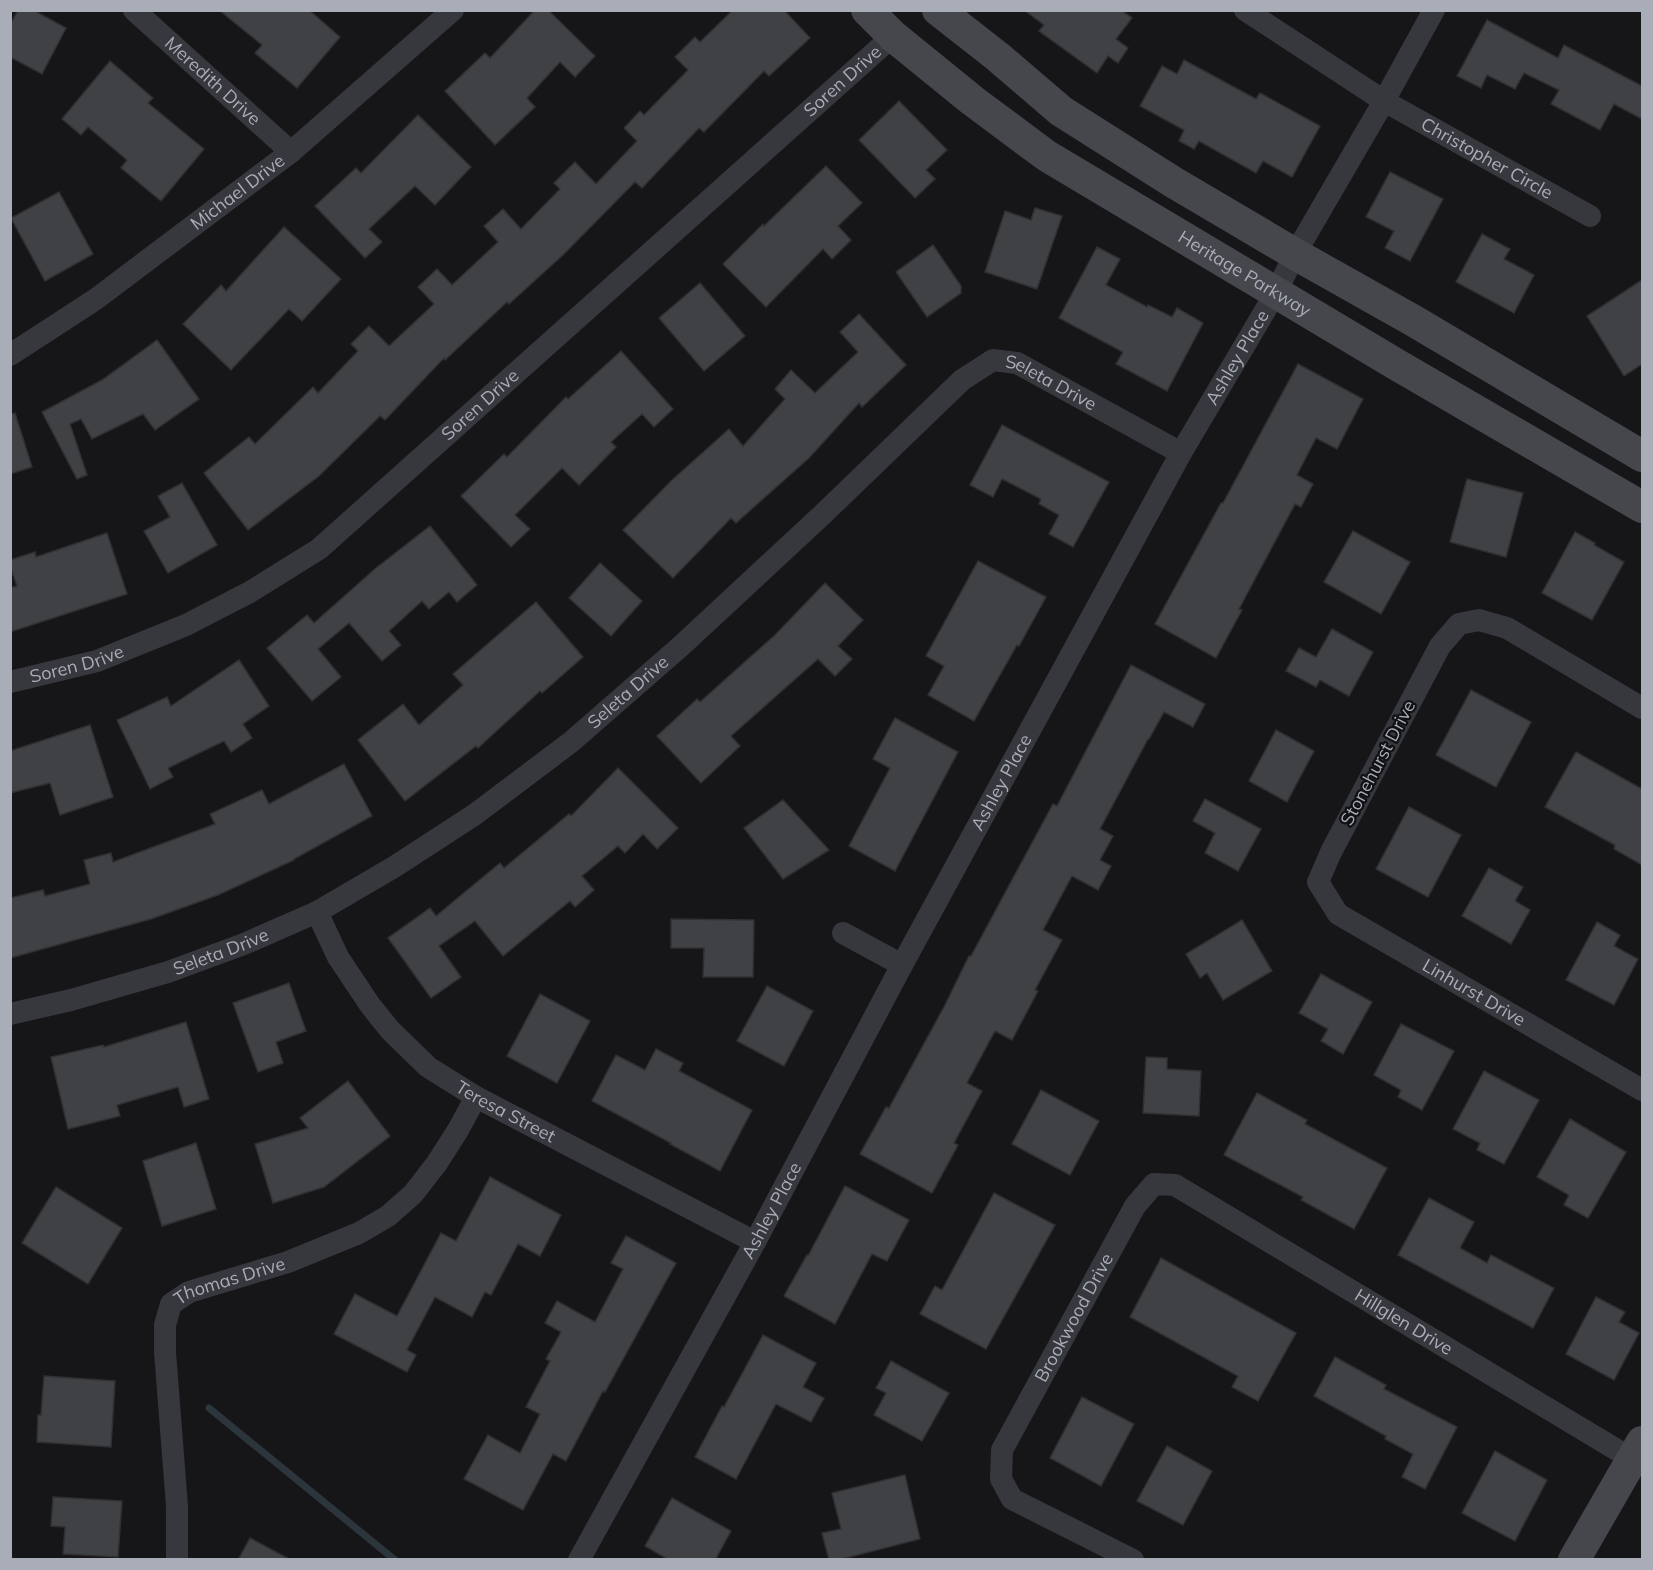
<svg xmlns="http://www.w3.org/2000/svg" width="1653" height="1570" font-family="Mulish,sans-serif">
	<rect width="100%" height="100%" fill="#161618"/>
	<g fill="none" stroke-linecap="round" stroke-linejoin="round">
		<polyline stroke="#2c353c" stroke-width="7" points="209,1408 395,1560"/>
	</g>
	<g fill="#404145" stroke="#303034" stroke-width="1.5">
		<polygon points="18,10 33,10 66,28 42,74 10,57 10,25"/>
		<polygon points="219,10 309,10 340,37 297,88 255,53 262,45"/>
		<polygon points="535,10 548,10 595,56 575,77 560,62 527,98 535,107 495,145 445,91 485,53 490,58"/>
		<polygon points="733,10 784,10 810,38 769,76 764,71 704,132 699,128 642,188 635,182 563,255 509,304 507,302 445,360 444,358 385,420 380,416 319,476 248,530 204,473 249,437 255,444 313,387 318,393 358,351 351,344 369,326 389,346 434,304 418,287 437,269 452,285 498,242 484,226 503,209 521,229 560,189 554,183 575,162 596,184 637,141 624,128 640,111 644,115 688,70 675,57 695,37 700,42"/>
		<polygon points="1024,10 1121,10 1132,18 1116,39 1128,48 1118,63 1108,56 1097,73 1039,31 1044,25"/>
		<polygon points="1487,20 1558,58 1564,45 1642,86 1642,119 1614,104 1600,130 1551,104 1559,90 1524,73 1515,89 1487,75 1481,88 1457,76"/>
		<polygon points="1184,60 1256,99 1260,93 1320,126 1292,177 1263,161 1256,173 1199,141 1194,149 1179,141 1184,130 1140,106 1162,66 1177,74"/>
		<polygon points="110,61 153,98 148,103 204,149 161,201 121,168 127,160 88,127 81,135 62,119"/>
		<polygon points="899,101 947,150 926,170 935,179 915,198 859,140"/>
		<polygon points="418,115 471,167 435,205 415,186 369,229 382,242 365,258 315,206 356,168 361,173"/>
		<polygon points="826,166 862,203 838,226 851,240 832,259 823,249 766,307 723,264 763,224 764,226"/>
		<polygon points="1390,172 1443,199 1410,261 1385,248 1394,231 1366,217"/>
		<polygon points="59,192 93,254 45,281 11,218"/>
		<polygon points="1035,208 1062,216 1037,289 985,272 1005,211 1031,220"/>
		<polygon points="284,227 341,279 302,321 289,309 231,370 183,324 221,285 226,291"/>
		<polygon points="1482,234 1510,249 1504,259 1534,275 1514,313 1456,282"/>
		<polygon points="933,245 961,286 961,293 927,317 896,272"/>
		<polygon points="1097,247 1120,259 1106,285 1147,307 1148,305 1172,317 1177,308 1203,323 1167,391 1116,364 1123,352 1059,318"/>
		<polygon points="1642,280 1642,364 1624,376 1587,316"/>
		<polygon points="700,283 745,336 704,371 659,318"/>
		<polygon points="859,314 906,365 862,407 859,403 809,458 736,523 731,518 673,578 623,530 671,481 729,429 743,446 785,399 775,389 791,370 815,393 858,352 840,332"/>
		<polygon points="157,340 199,399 155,430 143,414 92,439 81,419 70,424 87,475 77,479 42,412 102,380"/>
		<polygon points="621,351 673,409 654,427 642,414 611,442 616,447 579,485 562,468 515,515 530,529 511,547 461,496 504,454 507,457 566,397 568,399"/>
		<polygon points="1298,364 1363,399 1337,449 1316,438 1297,475 1313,484 1301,507 1295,504 1239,609 1242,610 1216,658 1155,624 1221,503 1223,503"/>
		<polygon points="15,413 32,467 10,474 10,414"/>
		<polygon points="1002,425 1109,482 1073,547 1049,534 1059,515 1039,504 1041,499 1002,479 993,497 970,485"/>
		<polygon points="1467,479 1523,493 1506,557 1450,542"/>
		<polygon points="182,483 217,545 168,573 144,531 170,517 158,496"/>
		<polygon points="430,526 477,585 457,602 449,592 429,609 422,601 389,631 401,645 382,661 349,623 318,649 341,677 312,701 267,648 307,615 314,623 376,568"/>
		<polygon points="1353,531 1410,562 1381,614 1324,582"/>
		<polygon points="1575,532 1595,543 1594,545 1624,562 1592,620 1542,593"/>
		<polygon points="107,533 127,594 10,632 10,588 17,586 10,566 10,560 35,552 36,557"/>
		<polygon points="978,561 1046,597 1019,646 1017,645 974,721 928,695 944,666 926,656"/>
		<polygon points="600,563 642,601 611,636 569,598"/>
		<polygon points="825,583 863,620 838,646 852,659 835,676 818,659 731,736 740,746 701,783 657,736 697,699 700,702 775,635"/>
		<polygon points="536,602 583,657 542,693 540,691 478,748 476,746 405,801 358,740 403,704 419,725 463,685 453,674"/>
		<polygon points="1332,629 1373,652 1349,696 1320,680 1316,687 1286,671 1299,648 1316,657"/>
		<polygon points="239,660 269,706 243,724 252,738 231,752 224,741 168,768 173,777 150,789 117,720 167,697 171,706"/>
		<polygon points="1131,665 1205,704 1193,727 1164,712 1149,739 1148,739 1100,829 1113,836 1100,860 1111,866 1098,890 1072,876 1043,930 1062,940 1035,990 1038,991 1012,1040 995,1031 967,1083 982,1091 954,1143 958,1145 932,1193 860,1154 886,1107 889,1108 945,1005 969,956 971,956 1053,804 1057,806"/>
		<polygon points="1471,690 1531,722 1496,787 1436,755"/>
		<polygon points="895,718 958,752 895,871 849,846 890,768 873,759"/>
		<polygon points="90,725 113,797 60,815 50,783 10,793 10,751"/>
		<polygon points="1276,730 1314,751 1287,802 1249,781"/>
		<polygon points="1576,752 1642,789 1642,865 1614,849 1615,845 1545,807"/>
		<polygon points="344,764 372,816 294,859 294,860 218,895 151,919 10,958 10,898 43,890 45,896 90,884 84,860 111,853 113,862 215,824 210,814 262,790 269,804"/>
		<polygon points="618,768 678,828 657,849 643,834 625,853 618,846 582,876 594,890 575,907 570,901 503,956 475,921 439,946 461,977 431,998 388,938 430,908 436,916 500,863 504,868 569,814 571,816"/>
		<polygon points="1205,799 1261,829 1238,871 1205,853 1215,833 1193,821"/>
		<polygon points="783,800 829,850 783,879 744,828"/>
		<polygon points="1409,807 1461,835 1428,897 1376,869"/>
		<polygon points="1489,868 1523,887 1515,901 1530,910 1511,944 1462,916"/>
		<polygon points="671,919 754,920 753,977 703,977 704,948 671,948"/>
		<polygon points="1242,920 1272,971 1223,1000 1207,973 1200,978 1186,954"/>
		<polygon points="1597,922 1620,935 1614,946 1638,959 1614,1005 1566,980"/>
		<polygon points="1321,974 1372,1002 1343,1054 1321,1041 1328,1029 1299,1013"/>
		<polygon points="289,983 306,1031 276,1042 283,1063 258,1072 233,1003"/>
		<polygon points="767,986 813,1011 784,1066 737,1041"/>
		<polygon points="540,994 590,1021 557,1083 507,1056"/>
		<polygon points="186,1022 209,1099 184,1107 178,1087 117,1105 120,1116 68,1129 51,1057 103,1045 104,1047"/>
		<polygon points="1401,1024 1454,1051 1422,1110 1398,1097 1401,1090 1374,1075"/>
		<polygon points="656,1049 683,1063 679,1071 752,1110 720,1171 670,1144 671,1143 592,1101 616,1055 645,1070"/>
		<polygon points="1146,1057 1167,1058 1167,1069 1201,1071 1199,1116 1143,1113"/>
		<polygon points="1484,1071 1539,1100 1504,1164 1477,1150 1480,1143 1453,1129"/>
		<polygon points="348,1081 390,1136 324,1187 273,1203 255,1144 308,1128 300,1118"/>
		<polygon points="1041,1090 1099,1121 1070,1175 1012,1144"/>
		<polygon points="1257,1093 1307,1120 1305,1124 1387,1168 1354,1229 1301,1200 1303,1197 1224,1155"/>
		<polygon points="1570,1119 1626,1152 1588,1218 1564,1205 1569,1195 1537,1177"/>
		<polygon points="196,1143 216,1209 162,1226 143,1161"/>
		<polygon points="490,1177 561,1215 540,1256 518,1244 491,1295 485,1292 472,1317 435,1297 407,1350 416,1355 407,1372 334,1334 355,1294 397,1316 441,1233 456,1241"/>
		<polygon points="845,1186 909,1220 887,1261 872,1254 835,1324 784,1296 807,1255 808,1256"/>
		<polygon points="56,1187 122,1228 88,1284 22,1243"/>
		<polygon points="994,1193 1055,1225 986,1349 920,1314 935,1286 942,1290"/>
		<polygon points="1429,1198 1474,1222 1460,1248 1487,1263 1491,1255 1554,1288 1533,1328 1398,1255"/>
		<polygon points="626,1236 676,1263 605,1392 603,1391 566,1461 553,1454 523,1510 464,1479 488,1435 520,1453 540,1414 526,1407 550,1361 546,1359 561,1332 545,1323 557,1301 595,1322 623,1269 611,1263"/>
		<polygon points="1161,1258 1296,1333 1258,1401 1232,1387 1238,1376 1130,1317"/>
		<polygon points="1596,1297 1625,1312 1619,1322 1639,1333 1614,1380 1566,1354"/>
		<polygon points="763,1335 816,1363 803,1387 824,1398 811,1422 776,1404 736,1479 695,1457 722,1406 724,1407"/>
		<polygon points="1335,1357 1386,1385 1384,1389 1457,1427 1425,1489 1402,1477 1413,1454 1385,1439 1386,1436 1314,1396"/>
		<polygon points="891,1361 949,1393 922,1441 874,1415 886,1393 876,1388"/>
		<polygon points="44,1376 115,1381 111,1447 37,1442 38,1415 41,1415"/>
		<polygon points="1082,1397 1134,1424 1101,1486 1050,1458"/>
		<polygon points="1167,1446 1212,1471 1183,1525 1137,1501"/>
		<polygon points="1495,1451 1547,1480 1515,1541 1462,1513"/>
		<polygon points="905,1475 920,1539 838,1560 829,1560 822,1533 841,1529 832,1493"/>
		<polygon points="53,1497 122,1501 118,1557 63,1554 65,1527 51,1526"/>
		<polygon points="672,1498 731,1531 715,1560 669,1560 645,1546"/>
		<polygon points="250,1538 291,1560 238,1560"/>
	</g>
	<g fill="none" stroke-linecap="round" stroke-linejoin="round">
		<g stroke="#37383d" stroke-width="22">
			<path id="s1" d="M134 10 291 152"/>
			<path id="s2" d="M1245 10 1384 101 1590 216"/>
			<path id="s3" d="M10 355 96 299 291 152 453 10"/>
			<path id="s4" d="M10 682 97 661 186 625 250 592 319 549 893 36"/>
			<path id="s5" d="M1642 708 1507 628 1479 620 1459 624 1440 646 1331 852 1318 882 1338 914 1642 1090"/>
			<path id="s6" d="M317 912 338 957 370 1005 390 1030 428 1067 476 1097 755 1242"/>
			<polyline points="843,933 902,965"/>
			<path id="s7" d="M10 1014 71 1000 168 972 244 944 317 912 394 867 474 815 571 742 681 646 822 515 962 380 993 360 1017 363 1181 453"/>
			<path id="s8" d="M177 1560V1506L165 1352V1325L171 1304 189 1292 288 1262 359 1233 388 1216 413 1194 437 1163 458 1130 476 1097"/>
			<path id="s9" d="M579 1560 755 1242 902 965 1181 453 1276 292 1295 254 1384 101 1434 10"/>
			<path id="s10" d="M1133 1560 1012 1499 1001 1479 1002 1450 1135 1206 1154 1184 1175 1185 1632 1459"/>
		</g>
		<g stroke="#45474d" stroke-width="32">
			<path id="s11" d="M867 10 893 36 973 101 1047 156 1399 366 1642 507"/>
			<polyline points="938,10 998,57 1061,111 1173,182 1295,254 1414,321 1642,456"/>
			<polyline points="1574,1560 1642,1442"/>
		</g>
	</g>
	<g text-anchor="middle" stroke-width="4.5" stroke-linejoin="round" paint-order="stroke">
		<g font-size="18" fill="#a8adb8" stroke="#111113">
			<text dy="6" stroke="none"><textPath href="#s1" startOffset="106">Meredith Drive</textPath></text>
			<text dy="6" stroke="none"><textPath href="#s4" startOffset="1041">Soren Drive</textPath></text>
			<text dy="6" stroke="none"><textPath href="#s2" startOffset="284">Christopher Circle</textPath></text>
			<text dy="6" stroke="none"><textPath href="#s3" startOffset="280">Michael Drive</textPath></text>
			<text dy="6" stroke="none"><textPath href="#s11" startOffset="462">Heritage Parkway</textPath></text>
			<text dy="6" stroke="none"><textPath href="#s9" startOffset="1371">Ashley Place</textPath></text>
			<text dy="6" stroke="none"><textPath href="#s7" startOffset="1263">Seleta Drive</textPath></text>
			<text dy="6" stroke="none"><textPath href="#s4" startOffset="555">Soren Drive</textPath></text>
			<text dy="6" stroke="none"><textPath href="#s4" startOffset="69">Soren Drive</textPath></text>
			<text dy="6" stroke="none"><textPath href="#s7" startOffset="706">Seleta Drive</textPath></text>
			<text transform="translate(1378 763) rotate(-62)" y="6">Stonehurst Drive</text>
			<text dy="6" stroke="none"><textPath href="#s9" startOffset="885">Ashley Place</textPath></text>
			<text dy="6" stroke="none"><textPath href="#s7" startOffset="220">Seleta Drive</textPath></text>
			<text dy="6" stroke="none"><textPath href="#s5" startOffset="696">Linhurst Drive</textPath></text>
			<text dy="6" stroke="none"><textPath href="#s6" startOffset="282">Teresa Street</textPath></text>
			<text dy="6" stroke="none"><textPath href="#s9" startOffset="399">Ashley Place</textPath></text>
			<text dy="6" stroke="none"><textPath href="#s8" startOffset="321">Thomas Drive</textPath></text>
			<text dy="6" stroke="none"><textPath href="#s10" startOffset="338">Brookwood Drive</textPath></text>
			<text dy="6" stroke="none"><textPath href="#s10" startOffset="782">Hillglen Drive</textPath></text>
		</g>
	</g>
	<rect width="1653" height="1570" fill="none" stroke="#a8adb8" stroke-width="24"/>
</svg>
